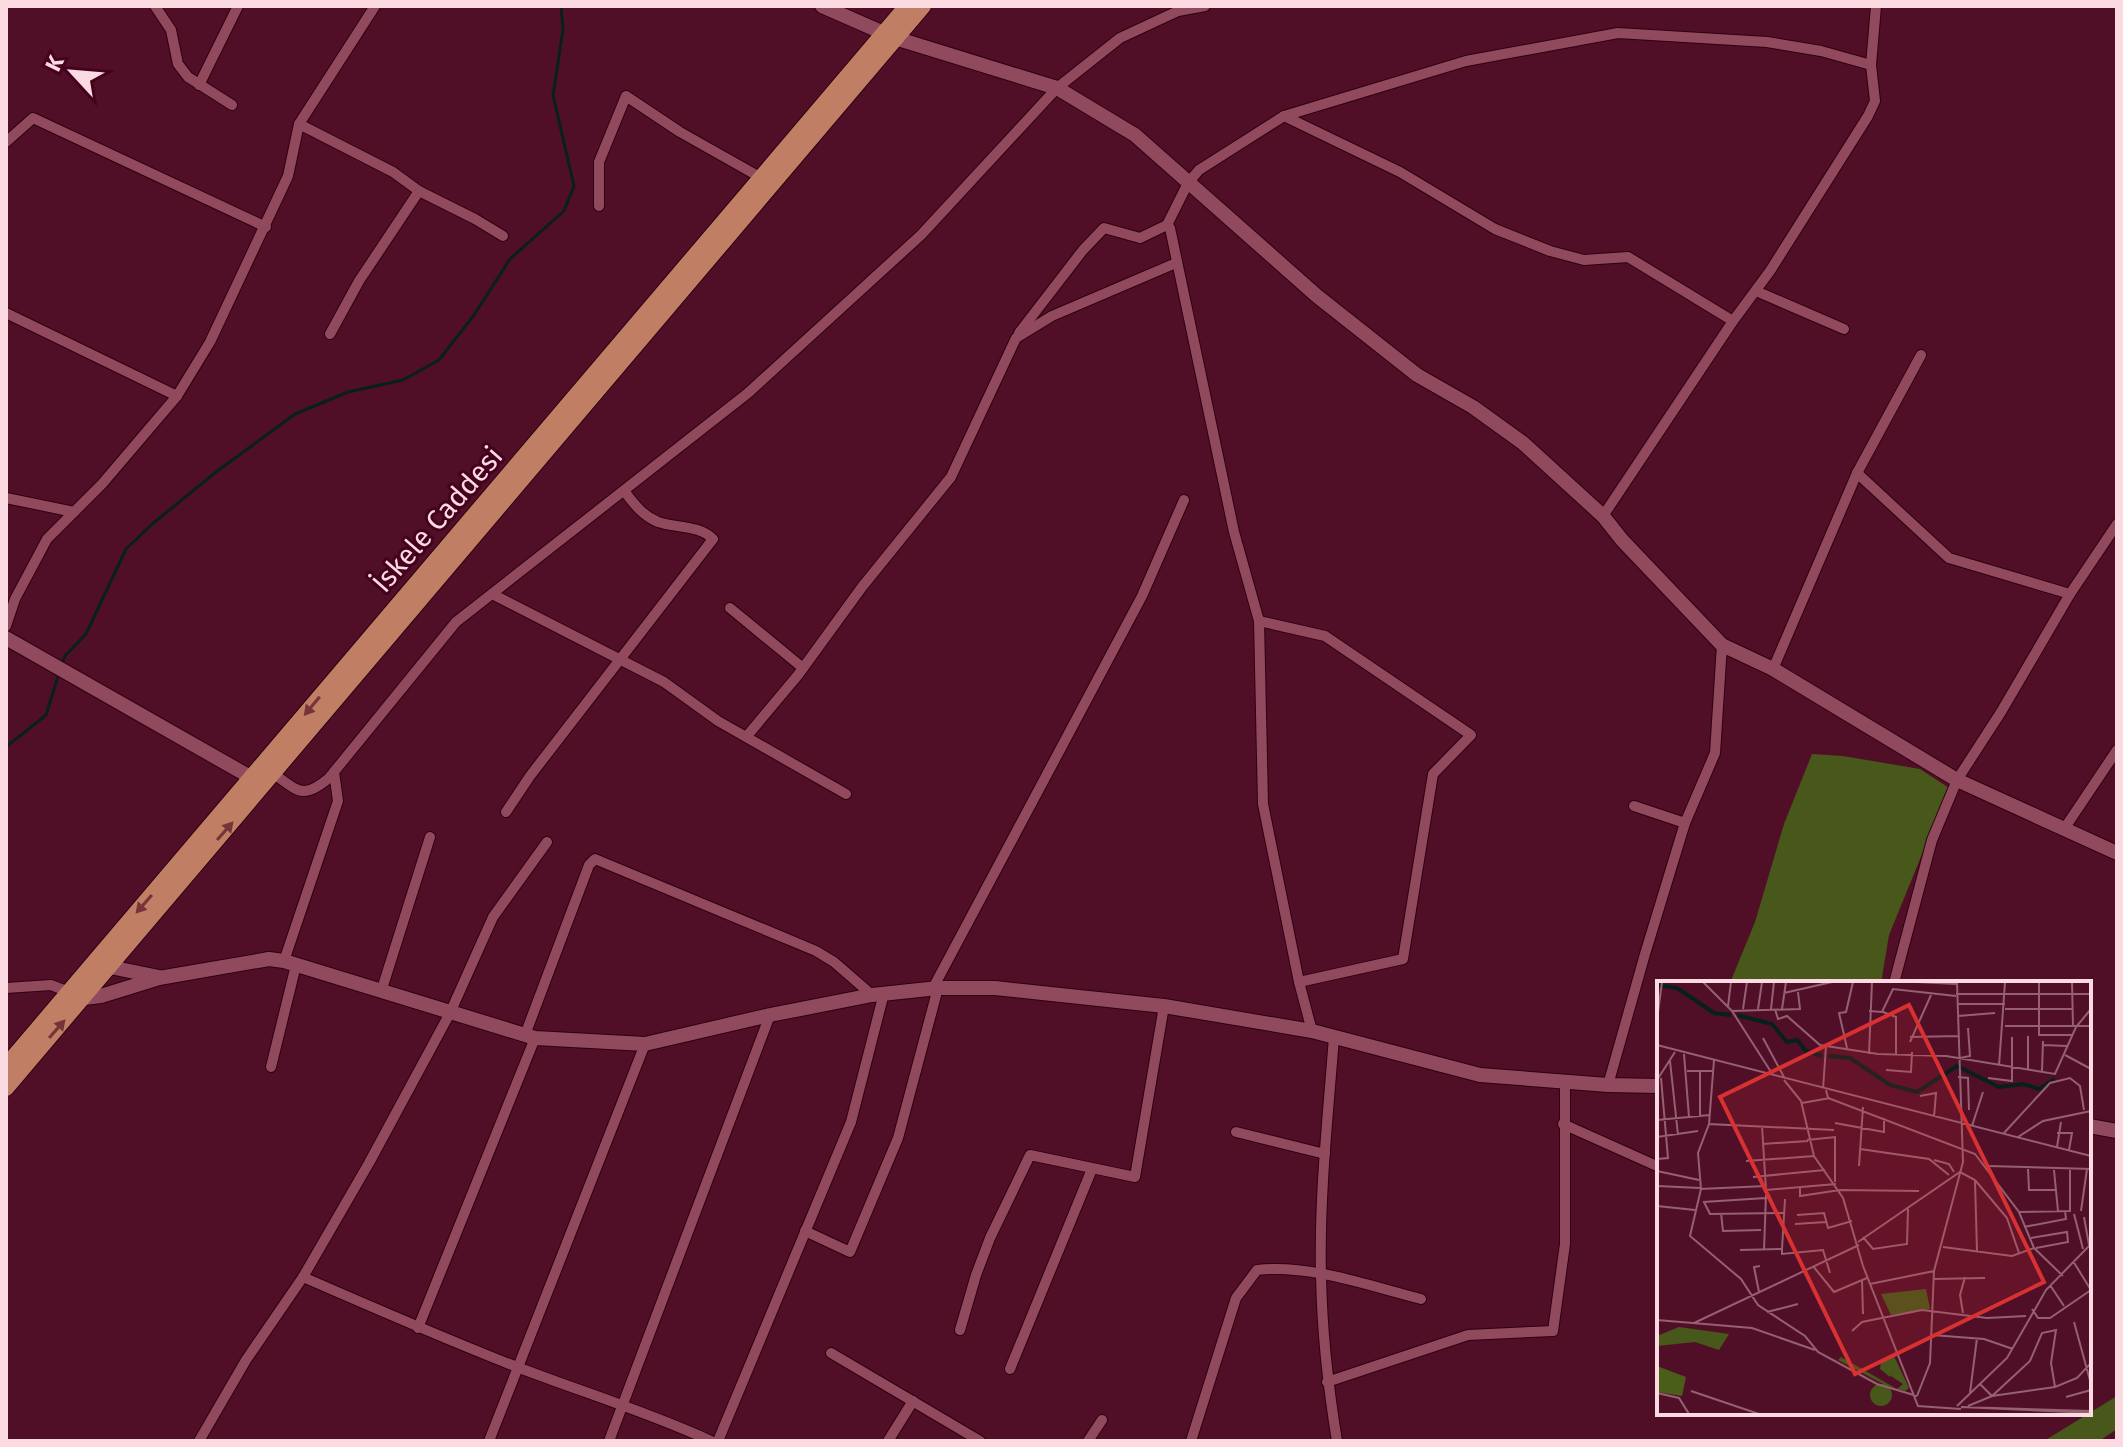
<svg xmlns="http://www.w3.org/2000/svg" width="2123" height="1447" font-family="'Fira Sans',sans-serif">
	<rect width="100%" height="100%" fill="#510f27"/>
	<g fill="#47581a">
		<polygon points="1812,754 1843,756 1920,769 1949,788 1889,935 1881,983 1730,983 1755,922 1784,824"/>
		<polygon points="2117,1396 2117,1429 2099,1441 2044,1441"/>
	</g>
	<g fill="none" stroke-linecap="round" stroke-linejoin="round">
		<g stroke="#07201d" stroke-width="3">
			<polyline points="61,666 65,656 86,634 126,549 151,525 216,472 295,414 348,392 403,380 439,360 474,315 510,259 564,211 574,186 553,95 563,30 561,6"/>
			<polyline points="6,747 46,715 59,673"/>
		</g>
		<defs>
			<g id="minor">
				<polyline points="155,6 171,30 178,64 188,77 232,105"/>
				<polyline points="199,85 238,6"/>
				<polyline points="1284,116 1400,172 1495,229 1550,251 1584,260 1628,257 1733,321"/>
				<polyline points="299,124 393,172 419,191 359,281 330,334"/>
				<polyline points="6,142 33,118 266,227"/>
				<polyline points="419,191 475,219 503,236"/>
				<polyline points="599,206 599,162 626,96 680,132 765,180"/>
				<polyline points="1756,291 1844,329"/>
				<polyline points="6,313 177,396"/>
				<polyline points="1019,333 1083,250 1104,228 1140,238 1167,225"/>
				<polyline points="1857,473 1949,558 2070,594"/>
				<polyline points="6,498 74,512"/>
				<polyline points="1603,516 1733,321 1770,271 1868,116 1875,101 1871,65 1876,6"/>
				<polyline points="492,594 664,682 718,721 846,794"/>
				<polyline points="730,608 803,668"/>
				<polyline points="1259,621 1325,636 1471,735 1433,774 1403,959 1299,982"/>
				<polyline points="6,626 15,599 47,539 102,484 177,396 210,342 288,176 299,124 375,6"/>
				<polyline points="1773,669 1857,473 1921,355"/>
				<polyline points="747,736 798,675 862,587 951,477 1016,338 1052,316 1176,263"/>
				<path d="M274 774C298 791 303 800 329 778L456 622 748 393 921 235 1057 88 1120 38 1178 11 1205 6"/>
				<polyline points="1634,806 1685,823"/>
				<path d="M506 812 530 776 713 539C699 525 676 528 658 522 643 516 634 504 625 492"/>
				<polyline points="2064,829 2117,750"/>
				<polyline points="284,961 338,801 334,772"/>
				<polyline points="1894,983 1932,840 1957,780 2001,712 2070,594 2117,524"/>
				<polyline points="6,988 51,985 69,992"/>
				<polyline points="933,988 1142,596 1184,500"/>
				<polyline points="381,992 430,837"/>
				<polyline points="1312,1031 1299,982 1263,804 1259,621 1234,532 1170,228 1167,225 1188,183 1199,170 1284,116 1466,61 1618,33 1767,42 1821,51 1871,65"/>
				<polyline points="525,1035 589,865 595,859 816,951 834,962 872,995"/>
				<path d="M1334 1037C1328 1116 1319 1197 1321 1276 1322 1331 1328 1386 1337 1441"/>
				<polyline points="271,1067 296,965"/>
				<polyline points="1608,1085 1645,954 1685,823 1715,753 1722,645"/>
				<polyline points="1563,1124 1659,1167"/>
				<polyline points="1236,1132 1325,1154"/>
				<polyline points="805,1231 850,1252 898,1138 938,988"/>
				<path d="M303 1277C374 1308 445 1339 517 1367 582 1392 648 1412 711 1441"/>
				<polyline points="418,1328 535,1038"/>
				<polyline points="960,1330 976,1275 990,1238 1030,1155 1135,1177 1164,1006"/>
				<polyline points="831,1353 980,1441"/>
				<polyline points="1010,1369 1092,1169"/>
				<polyline points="1327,1382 1468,1335 1553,1331 1565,1244 1565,1082"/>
				<polyline points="199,1441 246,1360 303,1277 369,1163 450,1013 493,917 547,842"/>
				<polyline points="489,1441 645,1044"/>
				<polyline points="609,1441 770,1015"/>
				<polyline points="718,1441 851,1122 884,993"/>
				<polyline points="888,1441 913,1401"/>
				<polyline points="1088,1441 1102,1420"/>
				<path d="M1191 1441 1236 1298 1257 1270C1311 1264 1369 1286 1421 1299"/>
			</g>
			<g id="tertiary">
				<polyline points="822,6 895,38 1057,88 1135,135 1317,296 1417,375 1473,407 1523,443 1603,516 1622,540 1722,645 1773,669 1957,780 2117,853"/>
				<polyline points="6,638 259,782"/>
				<polyline points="110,967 159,977"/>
				<polyline points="84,998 101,996 159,978 269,959 284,961 535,1038 645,1044 770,1015 872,995 938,988 995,988 1164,1006 1312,1031 1480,1075 1608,1085 1659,1086"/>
				<polyline points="2089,1126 2117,1131"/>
			</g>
			<g id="primary">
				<polyline points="6,1066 907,6"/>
				<polyline points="6,1088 923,6"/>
			</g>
		</defs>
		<use href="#minor" stroke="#2e0011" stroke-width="12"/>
		<use href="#tertiary" stroke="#2e0011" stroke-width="16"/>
		<use href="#primary" stroke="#2e0011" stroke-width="18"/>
		<use href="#minor" stroke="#91495d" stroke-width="10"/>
		<use href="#tertiary" stroke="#91495d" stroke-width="14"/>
		<use href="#primary" stroke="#c07f64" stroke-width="16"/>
	</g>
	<defs><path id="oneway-solid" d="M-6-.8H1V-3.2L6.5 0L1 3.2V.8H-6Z" transform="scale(2)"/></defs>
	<g fill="#76343a">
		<use href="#oneway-solid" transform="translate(312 706) rotate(130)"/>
		<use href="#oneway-solid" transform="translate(225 831) rotate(-49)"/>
		<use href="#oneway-solid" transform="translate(144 904) rotate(131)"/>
		<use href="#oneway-solid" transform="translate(57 1029) rotate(-49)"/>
	</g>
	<g text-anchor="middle" stroke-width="6" stroke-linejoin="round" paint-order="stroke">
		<g font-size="28" fill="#fcdae1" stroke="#45021e">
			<text transform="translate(437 519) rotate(-49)" y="10">İskele Caddesi</text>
		</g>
	</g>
	<g transform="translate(1657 981)">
		<rect width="434" height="434" fill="#510f27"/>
		<path d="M269 308 273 328 234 334 224 313ZM22 346 72 353 62 369 38 361 0 365V355ZM237 375 252 407 248 410 230 405 181 379 184 376 240 408 246 403 234 395 236 391 233 396 223 388 224 380ZM213 414a11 11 0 1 1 22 0a11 11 0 1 1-22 0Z" fill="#47581a"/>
		<path d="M0 385 29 396 25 415 0 411Z" fill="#4a5d19"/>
		<path fill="none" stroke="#07201d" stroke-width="4" d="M0 4 20 7 57 32 74 34M80 34 115 43 130 61 140 59 149 70 165 75M171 75 193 77 233 104 260 111 300 85 342 106 367 103 382 108 398 98"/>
		<path fill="none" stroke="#956071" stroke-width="2" d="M46 1 75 30 116 94M260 1 299 3M382 1V54H415M415 1 416 45M127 12 175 1M299 13H434M300 23H348M71 25 74 1M86 28 90 1M101 28 105 1M114 28 117 1M118 28 121 38 130 35 163 64 221 73 289 75 398 93 419 46 434 28M125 28 129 1M348 28H415M75 30 143 28 141 11M212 30 225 31 236 8 299 15M226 31 239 36V73M301 35 338 32M0 39 5 1M348 45H434M371 55V89M253 56 302 55M106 57 127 96M253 61 274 14M0 64 434 175M386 64 410 65M190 67 182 32 189 31 196 1M27 73 32 136M212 73 215 1M408 74 434 88M303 77 313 75 311 47M57 79 52 143 177 149M13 80 21 154M342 85 348 1M229 89 254 91 255 71M30 90H56M385 90 386 60M301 96 311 97 312 129M331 97 355 100V56M0 99 18 71M127 99 144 120 157 175 186 217 206 285 261 425 304 428M166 108 169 65M169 109 171 117 318 173 362 231 377 267M263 115 279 112 277 136M145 122 173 117M43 135V91M0 139 53 134M178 142 227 151V137M52 143 41 172 44 208 33 255 84 298 101 324 148 355 161 371 220 403 260 415M105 145 109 209 179 203M315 145 326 111M347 152 393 102 413 97 423 105 427 129M400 152H415L412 169M0 156 41 150M361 156 386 140 434 130M150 159 178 156V201M106 163 151 160M400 166 404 141M203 168 272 178 292 194M0 178 11 177 4 97M277 179 292 183 297 191M89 180 157 175M202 185 206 126M331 185 434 188M371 188 372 209H398M397 189 401 230M0 190 42 199M96 196 168 189M318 200 320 270M0 205 43 207M143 207V215L183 209M43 208 109 205M183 209 262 210M46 221 109 217M47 221 53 233 127 232M0 225 38 229M424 230 430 188M362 231 413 230V189M64 232 66 250 104 249M417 233 426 268M140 234 167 232 171 247 195 240M427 236 432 264M138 243 169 241M367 246 409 238 408 230M206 256 216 268 250 263 251 228M374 257 410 251 411 261 379 267M201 261 303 191 318 199 350 237 362 272M286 266 355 275 377 267 406 295M125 268 128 218M83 269 125 268V273L166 269 173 292M107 269 109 214M416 280 434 309M156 285 177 311 210 297M277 298 328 297M205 299 206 333M213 303 277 290M393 304 407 325M102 311 97 286 103 285M375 328 381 337H393L434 309M110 331 141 323M306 332 303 314 308 296M0 339 95 347 158 369M417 341 434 403M37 342 202 264M195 350 205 341 265 329 330 337 369 335M275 354 327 358 356 368M323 403 335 415 373 380 385 352 399 349 394 382 398 406M34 410 102 433M0 412 22 417 32 433M313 412 320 357M260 415 273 382 277 290 306 181 300 1M409 416 434 409M300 425 350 377 389 309 434 263M311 425 335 415 398 406 420 397 434 382M434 430 304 426 434 432"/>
		<path fill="#d83131" fill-opacity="0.15" stroke="#d83131" stroke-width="4" d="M252 24 387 301 198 393 63 116Z"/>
		<rect width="434" height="434" fill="none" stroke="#fcdae1" stroke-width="4"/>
	</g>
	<rect width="2123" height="1447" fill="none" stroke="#fcdae1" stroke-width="16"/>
	<g transform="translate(72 72) rotate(296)" stroke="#45021e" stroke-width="6" paint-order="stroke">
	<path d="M0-6L14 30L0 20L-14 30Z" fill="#fcdae1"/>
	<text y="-12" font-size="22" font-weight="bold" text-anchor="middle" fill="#fcdae1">K</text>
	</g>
</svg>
